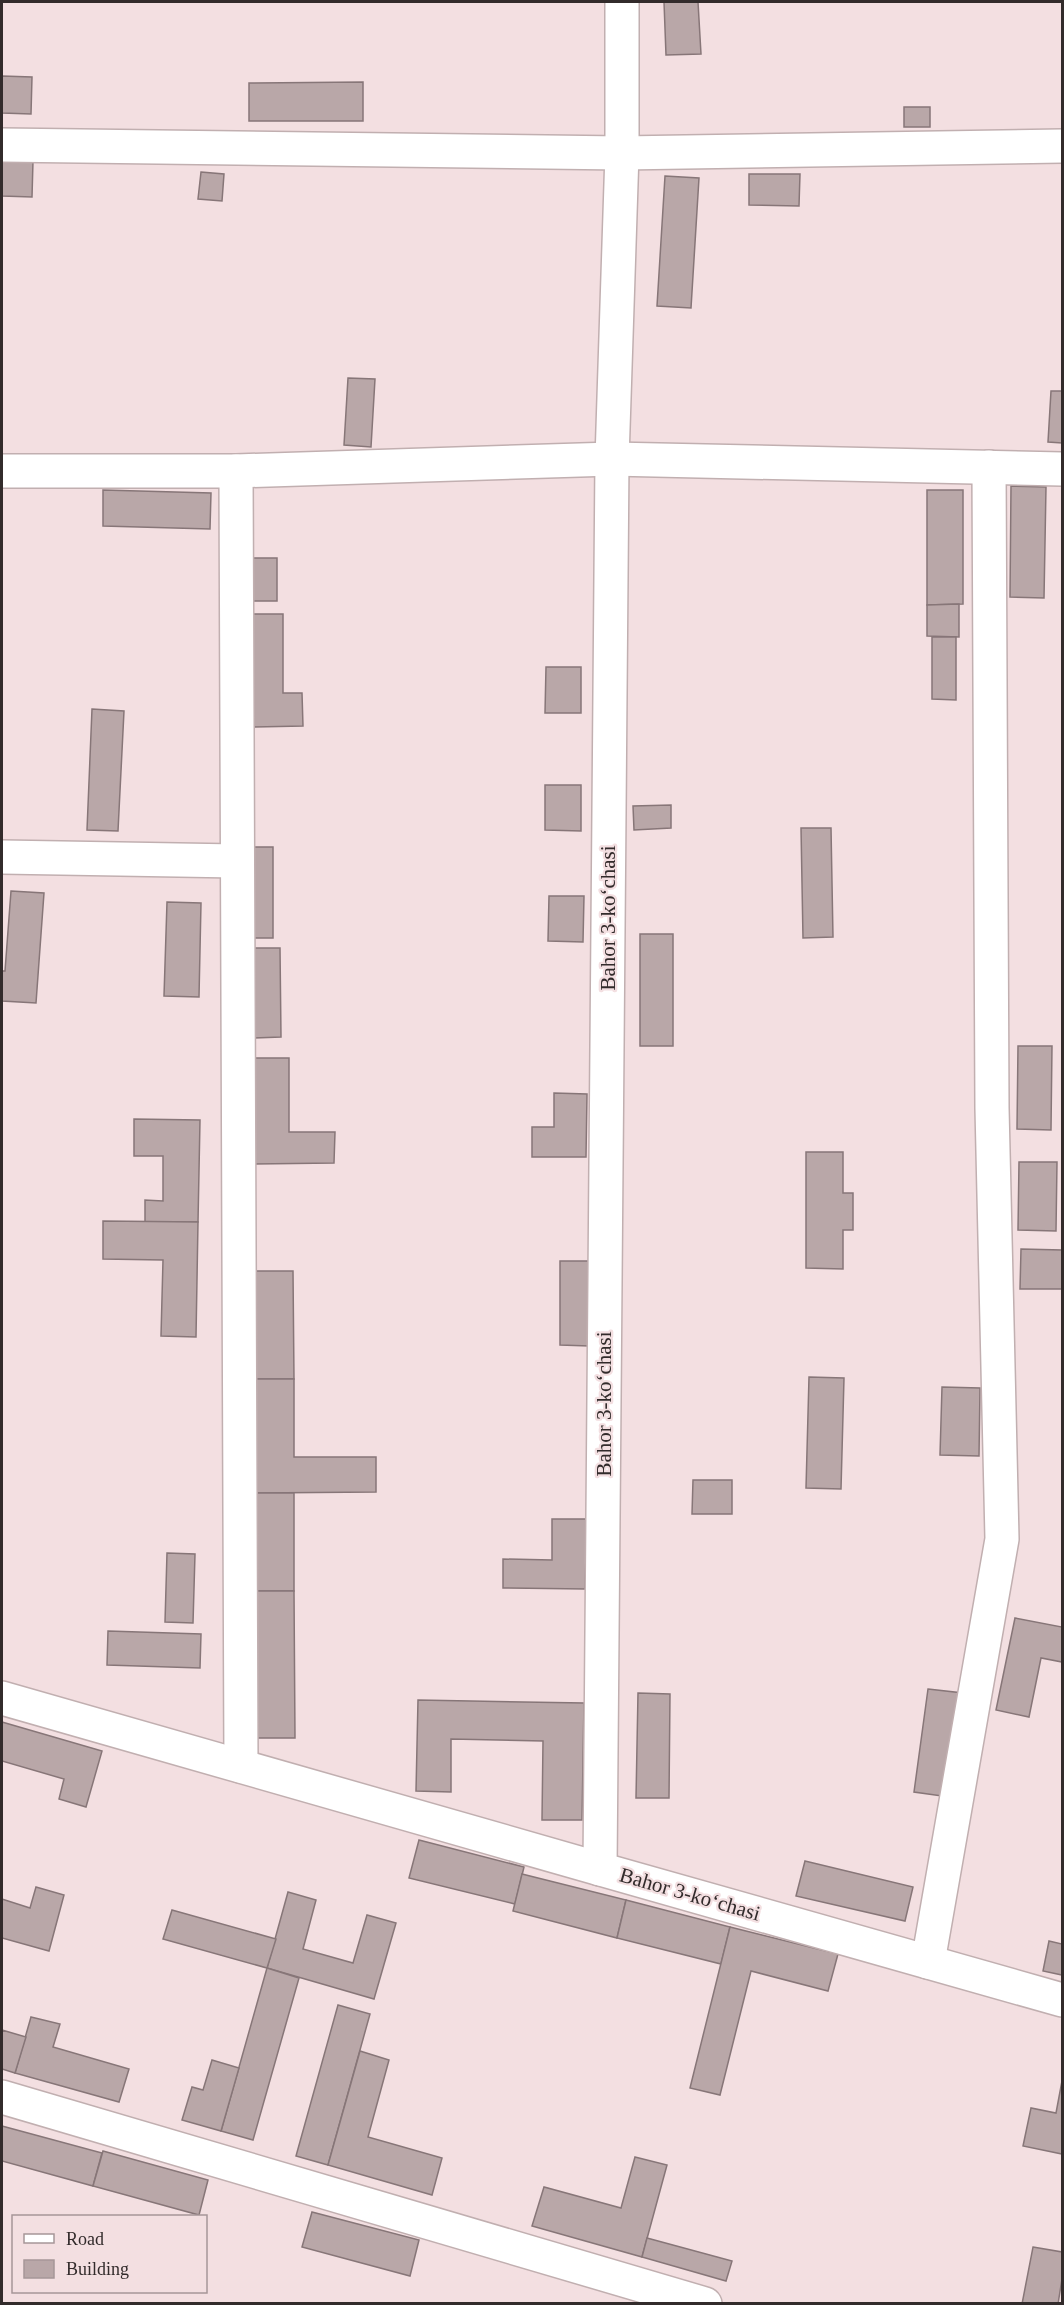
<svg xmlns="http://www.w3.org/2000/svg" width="1064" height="2305" font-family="'Times New Roman',serif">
	<rect width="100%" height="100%" fill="#f3dfe1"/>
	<g fill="#b9a7a8" stroke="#877678" stroke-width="1.5">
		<polygon points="664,2 698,2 701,54 666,55"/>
		<polygon points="2,76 32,77 31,114 2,113"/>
		<polygon points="363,82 363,121 249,121 249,83"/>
		<rect x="904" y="107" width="26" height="20"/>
		<polygon points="2,160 33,161 32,197 2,196"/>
		<polygon points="201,172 224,174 222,201 198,199"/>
		<polygon points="749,174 800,174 799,206 749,205"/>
		<polygon points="665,176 699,178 691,308 657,306"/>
		<polygon points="348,378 375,379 371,447 344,445"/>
		<polygon points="1051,391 1062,391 1062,443 1048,442"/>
		<polygon points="1011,486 1046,487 1044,598 1010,597"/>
		<polygon points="103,490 211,493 210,529 103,526"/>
		<polygon points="927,490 963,490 963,604 927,605"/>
		<rect x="249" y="558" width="28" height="43"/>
		<polygon points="959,604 959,637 927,636 927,605"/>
		<polygon points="249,614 283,614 283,693 302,693 303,726 250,727"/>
		<polygon points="932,637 956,637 956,700 932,699"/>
		<polygon points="546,667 581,667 581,713 545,713"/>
		<polygon points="92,709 124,711 118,831 87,830"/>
		<polygon points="545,785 581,785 581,831 545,830"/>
		<polygon points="671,805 671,828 634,830 633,806"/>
		<polygon points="801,828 831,828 833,937 803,938"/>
		<rect x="250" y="847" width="23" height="91"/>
		<polygon points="11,891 44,893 36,1003 2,1001 2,971 5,971"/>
		<polygon points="549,896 584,896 583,942 548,941"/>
		<polygon points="167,902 201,903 199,997 164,996"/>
		<rect x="640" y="934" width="33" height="112"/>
		<polygon points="252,948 280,948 281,1037 252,1038"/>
		<polygon points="1018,1046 1052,1046 1051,1130 1017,1129"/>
		<polygon points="250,1058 289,1058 289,1132 335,1132 334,1163 251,1164"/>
		<polygon points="554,1093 587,1094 586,1157 532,1157 532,1127 554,1127"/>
		<polygon points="134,1119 200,1120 198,1222 145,1222 145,1200 163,1201 163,1156 134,1156"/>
		<polygon points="806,1152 843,1152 843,1193 853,1193 853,1230 843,1230 843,1269 806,1268"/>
		<polygon points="1019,1162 1057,1162 1056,1231 1018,1230"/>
		<polygon points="103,1221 198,1222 196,1337 161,1336 163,1260 103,1259"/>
		<polygon points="1021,1249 1062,1250 1062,1289 1020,1289"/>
		<polygon points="560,1261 590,1261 589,1346 560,1345"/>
		<polygon points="255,1271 293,1271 294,1379 255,1379"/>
		<polygon points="809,1377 844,1378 841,1489 806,1488"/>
		<polygon points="255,1379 294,1379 294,1457 376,1457 376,1492 256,1493"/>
		<polygon points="942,1387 980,1388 979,1456 940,1455"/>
		<polygon points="693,1480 732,1480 732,1514 692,1514"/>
		<rect x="256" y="1493" width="38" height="98"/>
		<polygon points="552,1519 587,1519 585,1589 503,1588 503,1559 552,1560"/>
		<polygon points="167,1553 195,1554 193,1623 165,1622"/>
		<polygon points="256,1591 294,1591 295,1738 257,1738"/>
		<polygon points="1015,1618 1062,1627 1062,1662 1041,1658 1029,1717 996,1710"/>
		<polygon points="108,1631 201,1634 200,1668 107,1665"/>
		<polygon points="928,1689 963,1693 949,1797 914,1792"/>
		<polygon points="638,1693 670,1694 669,1798 636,1798"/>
		<polygon points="418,1700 584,1703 582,1820 542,1820 543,1741 451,1739 451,1792 416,1791"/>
		<polygon points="2,1722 102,1751 86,1807 59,1799 64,1779 2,1761"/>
		<polygon points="419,1840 524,1867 515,1904 409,1878"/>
		<polygon points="805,1861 913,1887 905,1921 796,1896"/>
		<polygon points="522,1874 626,1900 617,1938 513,1911"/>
		<polygon points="36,1887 64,1895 49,1951 2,1938 2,1899 30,1908"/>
		<polygon points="288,1892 316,1900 303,1949 353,1963 367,1915 396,1923 374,1999 267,1968"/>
		<polygon points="626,1900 730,1927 721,1964 617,1938"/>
		<polygon points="172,1910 276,1939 267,1968 163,1939"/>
		<polygon points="730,1927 838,1954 828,1991 751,1971 720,2095 690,2088"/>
		<polygon points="1049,1941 1062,1944 1062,1975 1043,1971"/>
		<polygon points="267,1968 299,1978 253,2140 221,2131"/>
		<polygon points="338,2005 370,2014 328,2165 296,2156"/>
		<polygon points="31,2017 60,2024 53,2047 129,2069 119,2102 15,2073"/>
		<polygon points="2,2030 26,2037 15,2073 2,2069"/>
		<polygon points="360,2051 389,2060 368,2137 442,2158 432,2195 328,2165"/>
		<polygon points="212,2060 239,2068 221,2131 182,2120 192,2087 203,2090"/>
		<polygon points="1062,2081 1062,2154 1023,2146 1031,2108 1056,2113"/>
		<polygon points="2,2126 102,2153 93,2186 2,2161"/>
		<polygon points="103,2151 208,2180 199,2215 93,2186"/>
		<polygon points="635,2157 667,2165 642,2257 532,2226 544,2187 621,2208"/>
		<polygon points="312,2212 419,2240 410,2276 302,2247"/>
		<polygon points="647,2238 732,2261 726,2281 642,2257"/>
		<polygon points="1033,2247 1062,2252 1062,2279 1058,2304 1022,2304"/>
	</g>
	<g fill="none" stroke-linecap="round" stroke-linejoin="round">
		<defs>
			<g id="minor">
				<polyline points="622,2 622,153 612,459 600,1869 1062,2000"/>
				<polyline points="2,145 622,153 1062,146"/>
				<polyline points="2,471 236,471 612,459 1062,469"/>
				<polyline points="236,471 241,1766"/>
				<polyline points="2,857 237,861"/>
				<polyline points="2,1698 600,1869"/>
				<polyline points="928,1962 1002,1539 992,1108 989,467"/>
				<polyline points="2,2097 705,2304"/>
			</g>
		</defs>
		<use href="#minor" stroke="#c1afb0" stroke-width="36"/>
		<use href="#minor" stroke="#fff" stroke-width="33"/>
	</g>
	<g text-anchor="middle" stroke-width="4.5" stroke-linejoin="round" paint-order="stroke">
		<g font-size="21" fill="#322b2b" stroke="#f3dfe1">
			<text transform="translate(608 918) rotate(-90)" y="7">Bahor 3-koʻchasi</text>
			<text transform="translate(604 1404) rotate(-90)" y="7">Bahor 3-koʻchasi</text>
			<text transform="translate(690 1894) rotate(16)" y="7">Bahor 3-koʻchasi</text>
		</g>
	</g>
	<rect width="1064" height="2305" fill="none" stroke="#322b2b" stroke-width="6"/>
	<rect x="12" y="2215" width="195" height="78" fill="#f3dfe1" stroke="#a69798" stroke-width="1.5"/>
	<rect x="24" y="2234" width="30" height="9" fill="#ffffff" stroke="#a69798" stroke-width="1.5"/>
	<text x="66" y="2245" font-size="18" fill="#322b2b">Road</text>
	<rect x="24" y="2260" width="30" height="18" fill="#b9a7a8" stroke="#a69798" stroke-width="1.5"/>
	<text x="66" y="2275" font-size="18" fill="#322b2b">Building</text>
</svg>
